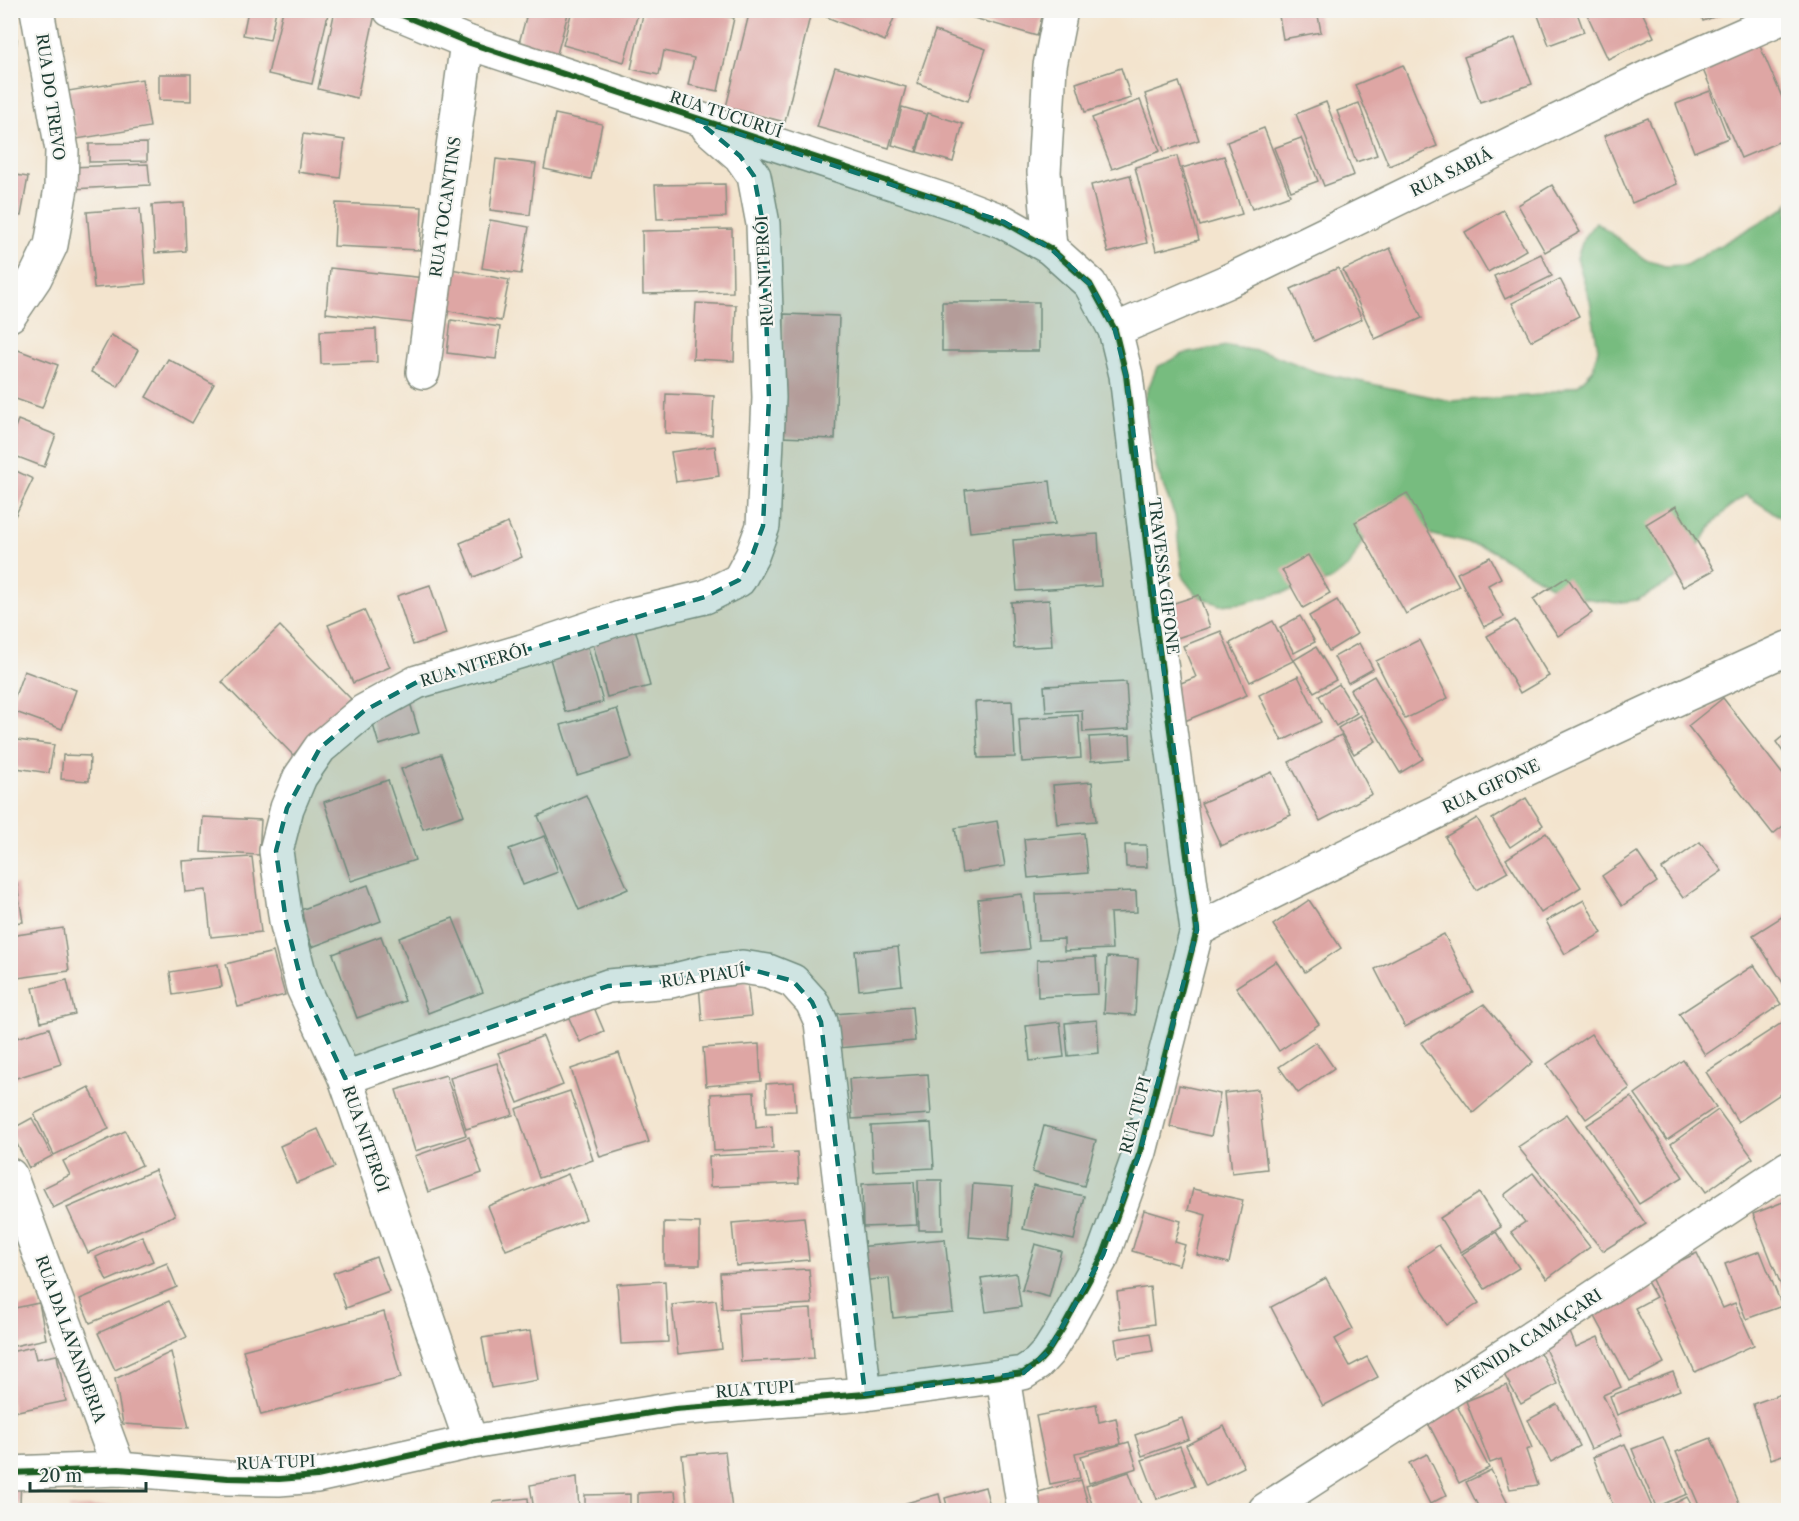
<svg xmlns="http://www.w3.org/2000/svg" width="1799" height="1521" font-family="'Libre Caslon Text',serif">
	<rect width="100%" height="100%" fill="#f6f6f2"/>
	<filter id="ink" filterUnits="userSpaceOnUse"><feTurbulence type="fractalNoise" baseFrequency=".0167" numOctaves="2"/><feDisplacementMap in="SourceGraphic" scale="12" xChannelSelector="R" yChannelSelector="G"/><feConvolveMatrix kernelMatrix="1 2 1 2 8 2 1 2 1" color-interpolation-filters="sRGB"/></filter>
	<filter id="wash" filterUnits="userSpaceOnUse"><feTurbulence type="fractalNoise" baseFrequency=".008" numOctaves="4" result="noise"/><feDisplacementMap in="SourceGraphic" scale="24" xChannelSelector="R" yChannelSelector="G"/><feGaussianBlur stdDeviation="1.35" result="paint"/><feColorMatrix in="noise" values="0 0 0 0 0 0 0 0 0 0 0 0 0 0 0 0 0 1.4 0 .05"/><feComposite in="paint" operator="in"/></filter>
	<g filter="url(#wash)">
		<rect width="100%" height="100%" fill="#f3e4ce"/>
		<polygon fill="#77bc7f" stroke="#4b7c5a" stroke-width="1.5" points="1788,203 1788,522 1746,495 1728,508 1713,524 1676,579 1637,600 1615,603 1566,595 1487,548 1392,525 1370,527 1350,565 1331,580 1243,603 1220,605 1197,596 1183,578 1175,516 1157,470 1143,401 1157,367 1183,354 1227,346 1269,353 1316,372 1451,401 1541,395 1578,385 1593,370 1598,349 1590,301 1577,258 1584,237 1596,222 1646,260 1665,266 1686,265 1785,208"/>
		<g id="blocks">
			<g fill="#dea6a4">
				<polygon points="248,10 276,10 270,40 243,35"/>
				<polygon points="283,10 329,10 312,84 268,74"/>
				<polygon points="335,10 357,10 375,14 357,98 318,89"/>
				<polygon points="528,10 569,10 557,54 519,43"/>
				<polygon points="572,10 639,10 624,62 563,45"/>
				<polygon points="644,10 698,10 734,18 718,91 688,85 694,58 664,51 659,75 631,69"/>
				<polygon points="750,10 811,12 785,122 726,107"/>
				<polygon points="810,10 897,10 885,41"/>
				<polygon points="957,10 1044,10 1037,36 956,13"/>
				<polygon points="1278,10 1317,10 1321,32 1283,39"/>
				<polygon points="1536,10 1576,10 1584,32 1549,45"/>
				<polygon points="1585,10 1641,10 1654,37 1608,59"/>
				<polygon points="1699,10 1730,10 1730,11 1703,21"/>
				<polygon points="935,31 986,49 968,101 917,83"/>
				<polygon points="10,38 17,39 12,86 10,85"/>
				<polygon points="1515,38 1532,84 1480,102 1464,57"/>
				<polygon points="1757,39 1788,111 1788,138 1741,158 1700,63"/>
				<polygon points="1403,65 1437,146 1389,166 1355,85"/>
				<polygon points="835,67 906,87 889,148 817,127"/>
				<polygon points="1121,68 1131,98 1085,112 1076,83"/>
				<polygon points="159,74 191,74 191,101 159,100"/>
				<polygon points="142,79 150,127 77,139 68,91"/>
				<polygon points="1179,82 1199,140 1164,151 1145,94"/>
				<polygon points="1710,91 1728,138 1694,152 1676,104"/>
				<polygon points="1140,100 1160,151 1112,169 1092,118"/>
				<polygon points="1326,102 1354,175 1324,186 1296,114"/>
				<polygon points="1359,103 1377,155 1356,162 1337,111"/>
				<polygon points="902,107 926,114 916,152 892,145"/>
				<polygon points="928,113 963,124 953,162 917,152"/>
				<polygon points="555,114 602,124 591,179 544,169"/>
				<polygon points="1648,118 1677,184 1632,203 1604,136"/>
				<polygon points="1264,128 1290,195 1252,209 1227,142"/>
				<polygon points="303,134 345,140 340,178 298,172"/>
				<polygon points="1301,138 1318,181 1291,191 1274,148"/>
				<polygon points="147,143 147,161 89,162 89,144"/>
				<polygon points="1177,156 1199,240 1156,251 1135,167"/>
				<polygon points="1224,156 1242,214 1200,226 1182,168"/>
				<polygon points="496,159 536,164 530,215 490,210"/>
				<polygon points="148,164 150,185 72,189 71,167"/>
				<polygon points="10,174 28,177 21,216 10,215"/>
				<polygon points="1130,175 1147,243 1108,253 1091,185"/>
				<polygon points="725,184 726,217 657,219 655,185"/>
				<polygon points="1552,185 1580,232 1545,252 1518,205"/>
				<polygon points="184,203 186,251 155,253 152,205"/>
				<polygon points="336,203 422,207 420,250 334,246"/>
				<polygon points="140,208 146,284 94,288 87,212"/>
				<polygon points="1503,210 1526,250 1488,272 1465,232"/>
				<polygon points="490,220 529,227 521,274 482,268"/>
				<polygon points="732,229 733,292 643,294 642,231"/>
				<polygon points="1390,248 1422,318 1375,339 1343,270"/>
				<polygon points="1541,254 1552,276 1505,299 1494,276"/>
				<polygon points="330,268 425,278 420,324 326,313"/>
				<polygon points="446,268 509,280 501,321 439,309"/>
				<polygon points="1338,268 1362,319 1314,341 1291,289"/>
				<polygon points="1560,279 1579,316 1531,341 1512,303"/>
				<rect x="942" y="302" width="97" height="49"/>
				<polygon points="696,303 736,305 734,361 693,359"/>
				<polygon points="784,314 839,316 835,439 780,437"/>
				<polygon points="451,320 500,327 496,359 447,353"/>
				<polygon points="376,329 377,362 321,364 320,331"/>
				<polygon points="111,335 138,350 118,387 91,372"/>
				<polygon points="10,347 58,365 42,408 10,397"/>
				<polygon points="168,359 214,384 192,423 146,397"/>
				<polygon points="666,394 714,396 712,435 665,433"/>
				<polygon points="18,420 56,435 44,467 10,454 10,440"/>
				<polygon points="715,446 719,476 676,482 671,452"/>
				<polygon points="10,468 33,479 15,516 10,514"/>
				<polygon points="1050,481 1055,524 970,532 965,490"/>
				<polygon points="1407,493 1459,586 1406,614 1355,522"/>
				<polygon points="1676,506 1714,570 1683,587 1646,524"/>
				<polygon points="508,523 522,557 474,577 460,543"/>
				<polygon points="1098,534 1101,586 1017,591 1013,540"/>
				<polygon points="1308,555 1330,593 1303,608 1282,570"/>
				<polygon points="1490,557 1501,578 1488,585 1504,617 1484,627 1457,573"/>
				<polygon points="1567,577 1592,613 1558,636 1533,599"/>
				<polygon points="430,585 446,634 413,645 397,596"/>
				<polygon points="1199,595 1210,627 1168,641 1156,609"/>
				<polygon points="1049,600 1052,646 1014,648 1011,602"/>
				<polygon points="1337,600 1357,634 1329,651 1309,616"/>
				<polygon points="364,610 390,667 353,683 328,625"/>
				<polygon points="1300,616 1315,642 1294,653 1280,627"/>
				<polygon points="1515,620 1549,676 1520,693 1487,636"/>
				<polygon points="1273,621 1293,661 1250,682 1230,643"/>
				<polygon points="280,626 351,699 293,755 222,682"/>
				<polygon points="635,628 650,686 607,697 592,640"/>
				<polygon points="1221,631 1247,695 1180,723 1166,689 1196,677 1183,646"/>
				<polygon points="1419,640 1448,698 1405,719 1376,661"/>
				<polygon points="1359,643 1373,669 1348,683 1334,657"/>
				<polygon points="587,644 603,702 565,712 549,655"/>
				<polygon points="1316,647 1336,680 1314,692 1294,660"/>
				<polygon points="24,671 76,690 62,729 10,710"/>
				<polygon points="1298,676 1321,722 1282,741 1259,695"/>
				<polygon points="1374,676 1423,759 1400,773 1350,690"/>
				<polygon points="1126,682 1129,729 1083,732 1082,710 1046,712 1044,686"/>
				<polygon points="1339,684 1357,713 1336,726 1319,696"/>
				<polygon points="1723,698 1788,781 1788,822 1773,834 1688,726"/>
				<polygon points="409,699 419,733 379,745 369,711"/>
				<polygon points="1012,701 1015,757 978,758 975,702"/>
				<polygon points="617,709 632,758 577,775 561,725"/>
				<polygon points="1078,715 1081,758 1022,762 1019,719"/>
				<polygon points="1360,715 1376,741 1354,754 1338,728"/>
				<polygon points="1788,732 1788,759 1776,742"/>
				<polygon points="1130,735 1131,758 1091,761 1089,737"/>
				<polygon points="1341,735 1372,794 1320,821 1289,762"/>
				<polygon points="10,739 54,745 49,773 10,767"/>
				<polygon points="441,754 464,815 423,829 401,769"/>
				<polygon points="63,755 90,756 89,781 61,779"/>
				<polygon points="1272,772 1291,815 1221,846 1201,803"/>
				<polygon points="388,780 415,860 351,881 324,802"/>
				<polygon points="1092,782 1096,821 1057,824 1053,785"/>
				<polygon points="586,795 628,889 579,910 538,816"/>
				<polygon points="1526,798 1543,825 1510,847 1492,819"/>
				<polygon points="203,817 261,820 259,855 201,852"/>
				<polygon points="1477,818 1508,872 1476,890 1445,837"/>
				<polygon points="997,821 1005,866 962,873 955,828"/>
				<polygon points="1084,833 1088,873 1028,878 1024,839"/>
				<polygon points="1546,833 1581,887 1541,913 1506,859"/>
				<polygon points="545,836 558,872 523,885 509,849"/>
				<polygon points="1700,842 1722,871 1683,898 1662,869"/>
				<polygon points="1125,845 1146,845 1147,867 1126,867"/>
				<polygon points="1637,852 1657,882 1622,906 1602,876"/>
				<polygon points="252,857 261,932 211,937 206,890 185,892 182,861"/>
				<polygon points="17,884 23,922 10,923 10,885"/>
				<polygon points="368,885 381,921 312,947 298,911"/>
				<polygon points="1136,891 1137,912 1110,913 1112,949 1064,951 1064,939 1038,940 1036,894"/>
				<polygon points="1022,894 1029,949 983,954 978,899"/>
				<polygon points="1309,900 1341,948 1305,972 1273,925"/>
				<polygon points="1584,900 1602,933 1565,954 1546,921"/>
				<polygon points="1788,913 1788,991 1753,935"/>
				<polygon points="453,918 483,992 428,1013 399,938"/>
				<polygon points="63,928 69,971 10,979 10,936"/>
				<polygon points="1444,934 1473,992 1405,1027 1375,969"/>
				<polygon points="381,936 405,1001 357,1018 333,954"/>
				<polygon points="898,947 902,985 859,990 855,951"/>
				<polygon points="273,952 285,995 238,1007 226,964"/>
				<polygon points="1096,957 1098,994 1038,997 1037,960"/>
				<polygon points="1107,957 1138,959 1135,1015 1104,1013"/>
				<polygon points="1276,961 1319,1024 1279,1051 1236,987"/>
				<polygon points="218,964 222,987 173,995 170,972"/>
				<polygon points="1754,965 1781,1004 1705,1055 1679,1014"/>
				<polygon points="67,980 75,1014 41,1022 33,988"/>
				<polygon points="747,980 751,1016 702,1021 699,985"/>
				<polygon points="1484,1004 1533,1062 1473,1113 1421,1043"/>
				<polygon points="593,1005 604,1031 580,1042 568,1016"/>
				<polygon points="912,1007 915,1041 838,1048 835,1014"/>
				<polygon points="1788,1019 1788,1089 1738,1122 1706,1072"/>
				<polygon points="1097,1020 1099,1053 1068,1056 1065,1023"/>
				<polygon points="1060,1022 1064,1057 1030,1061 1026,1026"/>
				<polygon points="49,1028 61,1064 10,1080 10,1040"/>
				<polygon points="1591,1034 1630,1088 1586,1119 1547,1064"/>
				<polygon points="543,1036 563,1085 518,1103 498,1053"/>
				<polygon points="1316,1042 1334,1068 1298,1093 1279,1067"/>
				<polygon points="759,1044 761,1081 706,1086 703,1048"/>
				<polygon points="619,1053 649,1142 600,1157 571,1069"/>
				<polygon points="1683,1060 1716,1107 1667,1140 1635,1094"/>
				<polygon points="497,1063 513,1115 466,1129 450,1078"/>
				<polygon points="928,1074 931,1114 852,1119 849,1079"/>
				<polygon points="446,1075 466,1135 415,1151 396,1090"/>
				<polygon points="794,1082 796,1111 767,1112 766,1084"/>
				<polygon points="1179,1085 1220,1094 1211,1136 1170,1127"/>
				<polygon points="89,1087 109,1129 54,1155 34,1114"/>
				<polygon points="1258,1089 1267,1169 1232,1173 1224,1093"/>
				<polygon points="570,1091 593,1160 539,1178 516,1109"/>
				<polygon points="754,1092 756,1128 772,1126 773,1148 714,1151 711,1094"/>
				<polygon points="1631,1097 1683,1177 1639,1204 1587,1125"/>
				<polygon points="1718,1110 1753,1158 1706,1192 1671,1144"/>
				<polygon points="1567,1114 1646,1224 1603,1251 1518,1147"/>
				<polygon points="32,1118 52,1156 29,1168 10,1130"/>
				<polygon points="931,1123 934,1168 873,1171 871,1126"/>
				<polygon points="1044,1126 1096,1140 1084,1186 1032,1172"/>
				<polygon points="318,1129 335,1167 296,1183 280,1146"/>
				<polygon points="125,1131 142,1165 53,1208 43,1188 70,1175 63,1161"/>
				<polygon points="469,1137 482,1173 428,1192 415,1156"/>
				<polygon points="797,1152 799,1183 710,1187 709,1156"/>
				<polygon points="155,1170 175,1215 88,1253 67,1208"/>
				<polygon points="1533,1173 1590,1247 1547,1279 1511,1232 1525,1222 1504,1195"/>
				<polygon points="568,1174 586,1219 506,1250 488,1206"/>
				<polygon points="918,1180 942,1180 943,1230 919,1230"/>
				<polygon points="914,1182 917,1225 863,1227 862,1184"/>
				<polygon points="973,1184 1013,1187 1009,1240 969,1237"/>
				<polygon points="1033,1185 1084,1196 1074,1240 1023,1229"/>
				<polygon points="1193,1189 1243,1200 1229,1263 1197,1255 1206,1215 1188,1210"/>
				<polygon points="1479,1193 1501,1227 1461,1252 1440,1218"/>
				<polygon points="1788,1200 1788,1303 1753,1214"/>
				<polygon points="1144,1210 1181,1221 1175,1242 1185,1245 1179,1265 1132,1251"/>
				<polygon points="804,1217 809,1260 736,1266 732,1223"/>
				<polygon points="664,1222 700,1223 700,1265 664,1265"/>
				<polygon points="1496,1232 1519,1268 1485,1289 1462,1254"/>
				<polygon points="142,1236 153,1261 107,1281 96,1257"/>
				<polygon points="945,1239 953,1312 893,1318 889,1278 860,1281 857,1247"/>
				<polygon points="1035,1244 1061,1251 1049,1297 1022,1290"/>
				<polygon points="1439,1245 1479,1303 1446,1325 1407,1267"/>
				<polygon points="1760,1251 1782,1306 1746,1319 1725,1264"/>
				<polygon points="1697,1253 1723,1308 1735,1303 1754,1345 1695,1372 1650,1275"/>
				<polygon points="376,1257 389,1292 346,1308 333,1273"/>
				<polygon points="167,1263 177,1287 90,1323 80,1299"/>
				<polygon points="809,1269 812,1304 722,1309 720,1273"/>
				<polygon points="1016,1273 1021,1307 986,1312 981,1278"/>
				<polygon points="1326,1278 1353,1329 1335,1339 1350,1366 1367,1357 1378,1377 1323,1406 1271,1307"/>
				<polygon points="1646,1280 1656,1297 1635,1308 1664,1363 1630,1381 1591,1309"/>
				<polygon points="665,1281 668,1342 621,1344 617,1284"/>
				<polygon points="1150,1287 1154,1324 1121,1329 1117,1292"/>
				<polygon points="716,1300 722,1349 678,1354 672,1305"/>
				<polygon points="169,1301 187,1337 115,1370 98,1333"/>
				<polygon points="39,1303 46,1339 14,1346 10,1331 10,1309"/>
				<polygon points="811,1309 814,1358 741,1362 738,1313"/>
				<polygon points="384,1312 401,1378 261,1415 243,1350"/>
				<polygon points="1569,1330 1576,1347 1598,1337 1621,1387 1603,1395 1622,1435 1591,1449 1542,1342"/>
				<polygon points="530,1331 538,1380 491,1388 482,1338"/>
				<polygon points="1150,1333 1153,1351 1118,1357 1115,1339"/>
				<polygon points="33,1347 36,1359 57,1355 66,1401 13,1412 10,1399 10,1352"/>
				<polygon points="1539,1351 1557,1384 1521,1404 1502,1371"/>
				<polygon points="171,1352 189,1428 123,1424 115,1379"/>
				<polygon points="1673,1372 1680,1390 1617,1415 1610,1396"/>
				<polygon points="1507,1385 1532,1448 1526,1450 1538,1485 1510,1489 1501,1459 1490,1463 1466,1401"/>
				<polygon points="1784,1393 1788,1406 1788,1453 1771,1459 1753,1404"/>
				<polygon points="1455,1402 1489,1468 1459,1483 1425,1417"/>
				<polygon points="1096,1404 1099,1422 1116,1418 1121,1444 1075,1453 1080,1478 1050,1484 1036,1416"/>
				<polygon points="1557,1404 1580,1446 1551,1462 1528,1420"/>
				<polygon points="1182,1418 1189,1439 1142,1456 1135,1435"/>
				<polygon points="1224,1426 1244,1467 1206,1486 1186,1445"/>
				<polygon points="1663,1437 1687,1494 1656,1507 1632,1449"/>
				<polygon points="1711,1438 1740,1505 1726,1510 1701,1510 1676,1452"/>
				<polygon points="1129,1442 1137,1468 1089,1483 1081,1456"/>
				<polygon points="1625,1444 1653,1509 1650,1510 1615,1510 1593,1457"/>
				<polygon points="1180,1446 1195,1486 1157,1499 1142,1460"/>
				<polygon points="725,1451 732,1510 688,1510 682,1455"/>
				<polygon points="1427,1454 1447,1495 1430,1504 1409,1463"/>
				<polygon points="1491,1470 1511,1510 1480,1510 1466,1482"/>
				<polygon points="1129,1472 1143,1510 1094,1510 1086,1486"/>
				<polygon points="10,1477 21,1477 20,1505 10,1505"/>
				<polygon points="577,1477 579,1510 534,1510 530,1485"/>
				<polygon points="1081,1480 1090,1510 1040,1510 1035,1493"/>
				<polygon points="985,1487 991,1510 948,1510 945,1498"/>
				<polygon points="675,1491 677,1510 638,1510 638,1493"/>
				<polygon points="630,1494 630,1510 585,1510 585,1495"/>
				<polygon points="939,1494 943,1510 908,1510 906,1503"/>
				<polygon points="1687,1497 1694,1510 1662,1510"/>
				<polygon points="528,1498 529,1510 494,1510 493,1502"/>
				<polygon points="115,1506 116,1510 69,1510 69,1508"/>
			</g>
		</g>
	</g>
	<g filter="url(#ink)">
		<use href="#blocks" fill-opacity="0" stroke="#899081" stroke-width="1.5"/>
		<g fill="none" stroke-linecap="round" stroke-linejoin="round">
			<defs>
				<g id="minor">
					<polyline points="1050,248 1044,172 1050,66 1061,10"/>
					<polyline points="10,315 35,278 51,245 61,188 62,150 37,10"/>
					<polyline points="1115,330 1226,282 1654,74 1788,15"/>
					<polyline points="423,372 467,42"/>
					<path d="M1197 930C1392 831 1590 738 1788 648"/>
					<polyline points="345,1078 608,986 671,981 711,971 742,967 768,971 793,981 812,1002 821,1022 865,1394"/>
					<polyline points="10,1175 119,1469"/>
					<polyline points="1003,1377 1024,1510"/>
					<polyline points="471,1442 345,1078 303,988 286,921 276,851 287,808 300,777 320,748 364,711 417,682 522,651 629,615 705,597 739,580 752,556 763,526 769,398 763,224 754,176 740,156 708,128"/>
					<polyline points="10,1473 119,1469 228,1478 279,1479 317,1476 471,1442 675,1409 865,1394 1023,1373 1037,1364 1048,1352 1062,1330 1103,1255 1140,1152 1197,930 1156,626 1126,375 1115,330 1090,284 1050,248 1004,222 965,207 467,42 390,10"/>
					<polyline points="1265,1510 1588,1301 1788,1168"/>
				</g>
			</defs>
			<use href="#minor" stroke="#899081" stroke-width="36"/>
			<use href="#minor" stroke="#fff" stroke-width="33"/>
			<defs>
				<polyline id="cycleway" points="10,1473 119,1469 228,1478 279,1479 317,1476 471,1442 675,1409 865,1394 1023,1373 1037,1364 1048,1352 1062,1330 1103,1255 1140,1152 1197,930 1156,626 1126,375 1115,330 1090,284 1050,248 1004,222 965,207 467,42 390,10"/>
			</defs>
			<use href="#cycleway" stroke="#f6f6f2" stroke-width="10"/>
			<use href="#cycleway" stroke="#1b5e20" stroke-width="6"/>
		</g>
	</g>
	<path fill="#0f766e" fill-opacity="0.2" stroke="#0f766e" stroke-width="4.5" stroke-dasharray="12 8" stroke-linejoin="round" d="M697 120 1004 222 1050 248 1090 284 1115 330 1126 375 1197 930 1140 1152 1103 1255 1048 1352 1023 1373 865 1394 821 1022 812 1002 793 981 742 967 671 981 608 986 345 1078 303 988 286 921 276 851 287 808 320 748 364 711 417 682 705 597 739 580 752 556 763 526 769 398 763 224 754 176 740 156Z"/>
	<g text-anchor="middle" stroke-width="4.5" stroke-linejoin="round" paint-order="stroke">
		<g font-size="16" fill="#1f3d34" stroke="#f6f6f2">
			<text transform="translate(51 97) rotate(82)" y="6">RUA DO TREVO</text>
			<text transform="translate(726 114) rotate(18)" y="6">RUA TUCURUÍ</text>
			<text transform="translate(1451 172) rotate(-26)" y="6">RUA SABIÁ</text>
			<text transform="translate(445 207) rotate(-82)" y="6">RUA TOCANTINS</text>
			<text transform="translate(764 271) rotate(-93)" y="6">RUA NITERÓI</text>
			<text transform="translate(1164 576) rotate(83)" y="6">TRAVESSA GIFONE</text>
			<text transform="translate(474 665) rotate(-17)" y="6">RUA NITERÓI</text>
			<text transform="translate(1491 786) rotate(-25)" y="6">RUA GIFONE</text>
			<text transform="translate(703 976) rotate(-8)" y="6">RUA PIAUÍ</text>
			<text transform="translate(1135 1115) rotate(-75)" y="6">RUA TUPI</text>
			<text transform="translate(366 1139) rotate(71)" y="6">RUA NITERÓI</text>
			<text transform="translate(71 1339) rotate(70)" y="6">RUA DA LAVANDERIA</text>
			<text transform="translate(1527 1340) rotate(-33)" y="6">AVENIDA CAMAÇARI</text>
			<text transform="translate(755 1389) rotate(-4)" y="6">RUA TUPI</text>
			<text transform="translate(276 1462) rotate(-2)" y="6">RUA TUPI</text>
		</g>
	</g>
	<rect width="1799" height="1521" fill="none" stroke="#f6f6f2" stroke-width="36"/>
	<path d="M30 1482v9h116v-9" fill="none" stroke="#1f3d34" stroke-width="3"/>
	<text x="39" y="1482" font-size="18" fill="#1f3d34" stroke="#f6f6f2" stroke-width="4.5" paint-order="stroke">20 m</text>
</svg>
